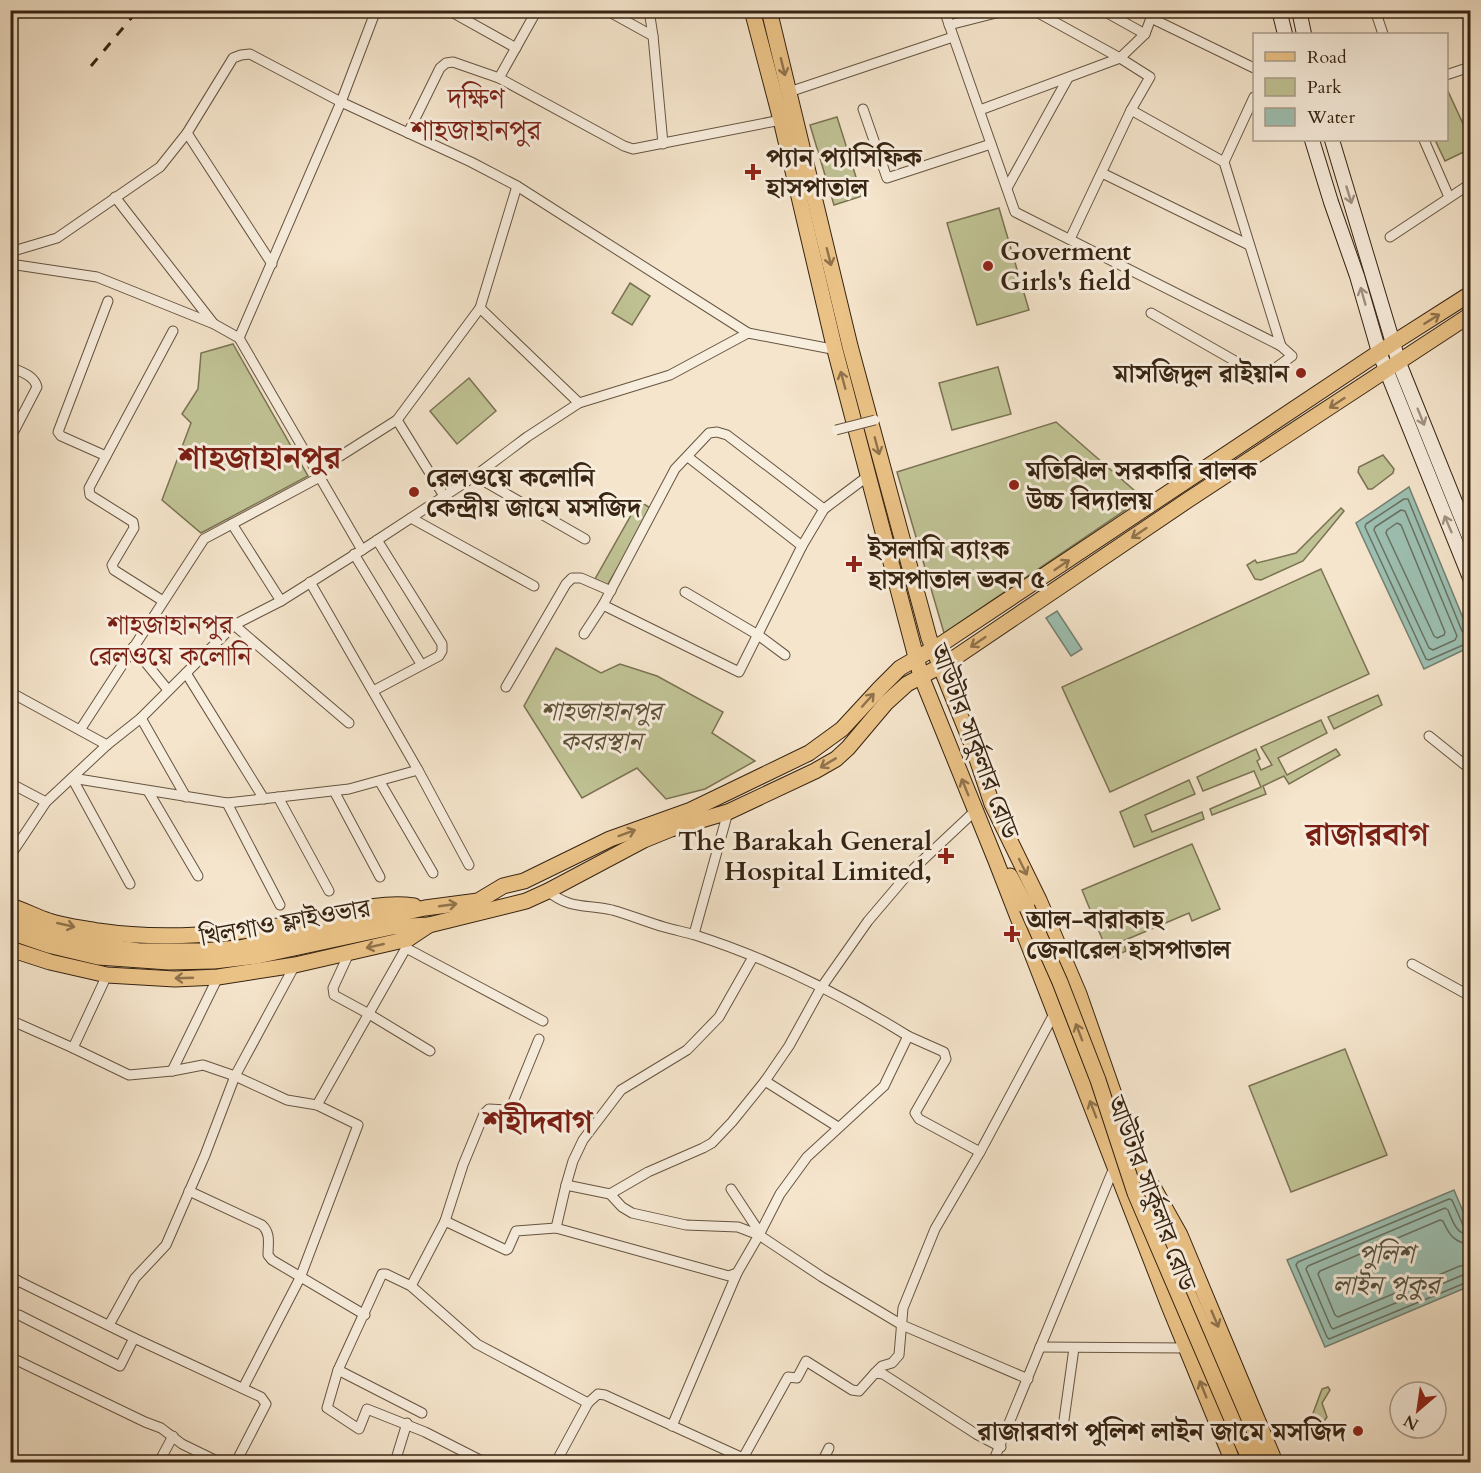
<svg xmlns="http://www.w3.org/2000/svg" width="1481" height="1473" font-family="Cardo,'Noto Serif Bengali',serif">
	<rect width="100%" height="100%" fill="#f5e5cc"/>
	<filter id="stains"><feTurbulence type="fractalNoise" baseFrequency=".00333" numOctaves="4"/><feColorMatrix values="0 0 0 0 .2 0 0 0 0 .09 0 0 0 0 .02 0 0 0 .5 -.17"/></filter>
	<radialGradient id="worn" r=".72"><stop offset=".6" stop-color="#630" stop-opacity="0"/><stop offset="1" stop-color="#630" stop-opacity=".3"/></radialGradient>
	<g fill="#c0c395" stroke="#7b7353" stroke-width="1.5">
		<polygon points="1447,89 1470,139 1470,149 1445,161 1435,140 1446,140"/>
		<polygon points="837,117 862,196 834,205 810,125"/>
		<polygon points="999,208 1029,310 977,325 947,223"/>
		<polygon points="630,283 650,296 632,325 612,313"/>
		<polygon points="233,344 308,476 201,533 162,500 191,423 182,414 198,389 201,353"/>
		<polygon points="998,367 1011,414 952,430 939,383"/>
		<polygon points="469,378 496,411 457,444 430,411"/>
		<polygon points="1056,422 1143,498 944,633 897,472"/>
		<polygon points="1383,455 1394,469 1393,473 1372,489 1368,489 1358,472 1359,467"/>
		<polygon points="639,501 652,509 607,586 595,579"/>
		<polygon points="1341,508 1344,511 1303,561 1261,580 1255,579 1247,565 1255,560 1257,563 1296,553"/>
		<polygon points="1321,569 1369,674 1110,792 1062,687"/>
		<polygon points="556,648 601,673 620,664 657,676 723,712 712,733 755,761 705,789 666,799 637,768 582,798 524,706"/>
		<polygon points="1378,695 1382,705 1334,729 1328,717"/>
		<polygon points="1321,720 1327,733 1278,758 1287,775 1336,749 1340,755 1289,784 1284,776 1263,786 1266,794 1212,815 1210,809 1261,787 1254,771 1203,791 1197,777 1256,749 1260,759 1257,761 1261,770 1272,765 1261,747"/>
		<polygon points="1189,780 1195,794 1145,815 1152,832 1202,812 1204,819 1134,847 1120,812"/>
		<polygon points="1192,844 1220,909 1192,921 1189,913 1123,941 1126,951 1110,958 1082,890"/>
		<polygon points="1345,1049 1387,1155 1291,1192 1249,1086"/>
		<polygon points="1328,1387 1330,1390 1322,1403 1327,1417 1318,1429 1312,1416 1322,1389"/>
	</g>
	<g fill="#9dc0b2" stroke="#748172" stroke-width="1.5">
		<polygon points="1409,487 1470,635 1470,647 1424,669 1356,523"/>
		<polygon points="1057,611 1082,649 1071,656 1046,618"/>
		<polygon points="1454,1190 1470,1228 1470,1286 1325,1347 1287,1260"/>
	</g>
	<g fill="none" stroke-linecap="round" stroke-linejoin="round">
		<g stroke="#6a7262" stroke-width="1.5">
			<polygon points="1401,510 1405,511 1457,636 1455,640 1433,650 1429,648 1374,530 1375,527"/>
			<polygon points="1397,523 1401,525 1445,632 1444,635 1437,638 1434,636 1386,533 1387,530"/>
			<polyline points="1470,635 1466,634 1462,631 1408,499 1404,499 1366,524 1365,527 1426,659 1429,660 1470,642"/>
			<polyline points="1470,1228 1463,1225 1452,1200 1449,1199 1298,1262 1296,1265 1327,1337 1329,1339 1470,1281"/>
			<path d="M1470 1235C1456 1234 1453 1222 1448 1210L1445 1208 1308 1266 1306 1269 1331 1327 1333 1329 1463 1275 1470 1274"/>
			<path d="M1470 1244C1455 1243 1449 1235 1443 1221L1440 1220 1320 1271 1318 1274 1335 1315 1338 1317 1460 1266 1470 1264"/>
		</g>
		<defs>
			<g id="street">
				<polyline points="448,10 516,48"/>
				<polyline points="537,10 499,78 624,146 633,149 781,120"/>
				<polyline points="606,10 653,36"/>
				<polyline points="649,10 653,36 663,144"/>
				<polyline points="944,10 1015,212 1281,346 1224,162 1131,110"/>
				<polyline points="1033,10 1120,58"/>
				<polyline points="1102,10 1145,34"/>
				<polyline points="1375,10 1383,34"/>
				<polyline points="1467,10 1470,22"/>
				<polyline points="1151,18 1254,68"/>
				<polyline points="949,25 1008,10"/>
				<polyline points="1446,75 1470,67"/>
				<polyline points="789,92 953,37"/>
				<polyline points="863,109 887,178 991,144"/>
				<polyline points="980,110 1120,58"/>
				<polyline points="187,133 272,264"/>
				<polyline points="408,133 440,68 446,63 453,62 499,78"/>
				<polyline points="1424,140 1449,197"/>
				<polyline points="1224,162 1254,97"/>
				<polyline points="1102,173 1249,245"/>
				<polyline points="1007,188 1068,78"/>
				<polyline points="115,197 213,323"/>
				<polyline points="1390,237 1470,184"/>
				<polyline points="1070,239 1131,110 1150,77 1120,58 1145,34 1154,10"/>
				<polyline points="10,252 57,238 160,167 187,133 233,58 241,55 250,54 341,102 471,162 517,186 748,333"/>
				<polyline points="10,264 97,277 214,324 239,338"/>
				<polyline points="480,308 579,403"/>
				<polyline points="1151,313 1263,377 1292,356 1281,346"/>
				<path d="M10 367C21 372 34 375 37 387L10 439"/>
				<polyline points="397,420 480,308 517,186"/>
				<polygon points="717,432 727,435 824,509 802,546 739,672 603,605 675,469 709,433"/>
				<polyline points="106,456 61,436 58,432 108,301"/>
				<polyline points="688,457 802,546"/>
				<polyline points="315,472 397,420 444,496"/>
				<polyline points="475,476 585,539"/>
				<polyline points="824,509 868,476"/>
				<polyline points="411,518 534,586"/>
				<polyline points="232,524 281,601"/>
				<polyline points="362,550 239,338 341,102 376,10"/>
				<polyline points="354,554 421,664"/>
				<polyline points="310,582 418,770"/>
				<polyline points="685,592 758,635 785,655"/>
				<polyline points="163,601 114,570 112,565 134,528 133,522 90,495 89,488 173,331"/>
				<polyline points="234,625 349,723"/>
				<polyline points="584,634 603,605"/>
				<polyline points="133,647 168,690"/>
				<polyline points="186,673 264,799"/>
				<polyline points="506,687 566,584 572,578 581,578 611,591"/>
				<polyline points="373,691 439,656 442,651 442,644 377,540"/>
				<polyline points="10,692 107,745"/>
				<polyline points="141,718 186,797"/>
				<polyline points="80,730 204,539 318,478"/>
				<polyline points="1429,736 1470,769"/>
				<polyline points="380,782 433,873"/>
				<polyline points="10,783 46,802"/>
				<polyline points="148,791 198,876"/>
				<polyline points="334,791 380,877"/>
				<polyline points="278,797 329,891"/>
				<polyline points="227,803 280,905"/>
				<polyline points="975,811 908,874 868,921 821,988 789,1046 765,1081 732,1122 712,1143 703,1148 648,1172 610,1194 566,1185 556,1228 729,1276 737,1273 759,1235 822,1277 902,1325 1028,1379"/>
				<polyline points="10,856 46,802 107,745 141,718 234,625 281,601 362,550 475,476 527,437 579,403 670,375 748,333 837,350"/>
				<polyline points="130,884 72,778 227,803 349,789 418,770 469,865"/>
				<path d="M548 891C570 910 587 904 612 910 630 915 647 922 664 927 674 930 685 932 695 935 770 959 842 995 908 1036"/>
				<polyline points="694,934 728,812"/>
				<polyline points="406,948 543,1021"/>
				<polyline points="350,951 333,988 334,995 369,1014 430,1051"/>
				<polyline points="1412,964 1470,996"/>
				<polyline points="10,1020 73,1048 107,975"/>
				<polyline points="73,1048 129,1075 172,1071 203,1065 235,1076 287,1100 317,1105 358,1125 300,1278 243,1388"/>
				<polyline points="172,1071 218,977"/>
				<polyline points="765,1081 838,1127"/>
				<polyline points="317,1105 406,948 408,939"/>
				<polyline points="980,1152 1055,1012"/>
				<polyline points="566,1185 573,1161 583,1140 621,1090 687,1050 719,1017 753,957"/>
				<polyline points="731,1189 760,1233"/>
				<path d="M189 1191 262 1225C271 1233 268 1244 268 1255L272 1260 365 1315"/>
				<polyline points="610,1194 622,1207 632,1213 686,1225 738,1227 759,1235 780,1194 807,1157 884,1086 908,1036 944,1052 946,1059 915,1113 919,1119 980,1152 935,1229 903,1308 899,1355 892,1363 882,1366 875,1373"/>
				<polyline points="445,1221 506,1250 508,1249 516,1231 556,1228"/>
				<polyline points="10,1277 134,1338 261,1397 266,1404 236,1462"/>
				<polyline points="411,1286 445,1221 463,1165 484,1114 489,1109 507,1110 512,1105 539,1039"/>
				<polyline points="10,1294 17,1280"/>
				<polyline points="19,1315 120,1366 134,1338"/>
				<polyline points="109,1325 135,1278 166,1245 205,1155 235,1076 295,965"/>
				<polyline points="1040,1347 1186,1348"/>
				<polyline points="10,1357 145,1422 161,1428 182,1444 219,1462"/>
				<polyline points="338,1370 422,1413"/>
				<polyline points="672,1426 737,1273"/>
				<polyline points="1063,1427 1074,1348"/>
				<polyline points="743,1458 788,1377 797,1378 806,1361 852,1390 859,1391 875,1373 883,1374 976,1434 1001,1447"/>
				<polyline points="159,1462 173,1436"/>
				<polyline points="395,1462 407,1423"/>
				<polyline points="484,1462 425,1432 367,1409 359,1429 327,1408 338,1370 382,1274 386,1274 411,1286 477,1344 588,1403 598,1394 605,1395 743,1458 741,1462"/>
				<polyline points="556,1462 588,1403"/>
				<polyline points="822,1462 829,1448"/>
				<polyline points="993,1462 1115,1165"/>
			</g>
			<g id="secondary">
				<polyline points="1279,10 1285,34"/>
				<polyline points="1299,10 1304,34"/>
				<polyline points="1312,140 1331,202 1357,276 1379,352 1470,578"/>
				<polyline points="1332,140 1399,363 1470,539"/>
			</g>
			<g id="primary">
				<polyline points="752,10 781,120 835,350 921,676 996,861 1169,1306 1233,1462"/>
				<polyline points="769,10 850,346 929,638 973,747 992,804 1039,900 1079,994 1151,1200 1187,1291 1262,1462"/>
				<polyline points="1010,876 1027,908"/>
				<path d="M10 906C24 910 36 917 49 921 64 926 82 928 98 931 166 941 230 934 298 923 336 917 375 900 414 906"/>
				<polyline points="10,920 50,935 89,944 139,951 202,951 239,948 425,908 478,901 503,886 524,881 610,839 691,810 809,753 842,729 879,689 900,668 943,643 1393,343 1470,294"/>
				<polyline points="10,932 48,945 98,957 169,962 214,961 257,956 392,927 429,925 526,901 548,891 644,840 671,829 728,812 815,771 836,759 848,748 886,703 907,684 950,661 1188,500 1470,315"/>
				<polyline points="10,949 50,962 107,975 175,979 218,977 295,965 408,939 429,925"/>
				<polyline points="1153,1187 1180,1235 1275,1462"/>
				<polyline points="1240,1438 1251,1462"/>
			</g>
		</defs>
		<use href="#street" stroke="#665440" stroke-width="11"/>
		<use href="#secondary" stroke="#362311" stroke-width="16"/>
		<use href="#primary" stroke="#362311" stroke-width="17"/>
		<use href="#street" stroke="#f8eede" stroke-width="9"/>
		<use href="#secondary" stroke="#f8eede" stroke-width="14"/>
		<use href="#primary" stroke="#eac286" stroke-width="15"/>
		<g stroke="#362311" stroke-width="3" stroke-dasharray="10 10" stroke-linecap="butt">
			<polyline points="10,12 11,10"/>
			<polyline points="91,66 138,10"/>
		</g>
		<defs>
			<polyline id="street-bridge" points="836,430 875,420"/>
			<polyline id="primary-bridge" points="1027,908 1060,982 1098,1080 1135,1193 1240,1438"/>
		</defs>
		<use href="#street-bridge" stroke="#665440" stroke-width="11" stroke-linecap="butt"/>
		<use href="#primary-bridge" stroke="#362311" stroke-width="17" stroke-linecap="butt"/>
		<use href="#street-bridge" stroke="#f8eede" stroke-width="9"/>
		<use href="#primary-bridge" stroke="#eac286" stroke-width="15"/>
	</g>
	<defs><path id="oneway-shaft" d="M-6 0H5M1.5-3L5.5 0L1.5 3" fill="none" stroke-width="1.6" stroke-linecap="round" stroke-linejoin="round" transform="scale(1.5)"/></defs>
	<g stroke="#90724c">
		<use href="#oneway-shaft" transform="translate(783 67) rotate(76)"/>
		<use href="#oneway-shaft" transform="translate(829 257) rotate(76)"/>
		<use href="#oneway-shaft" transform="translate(1432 319) rotate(-32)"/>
		<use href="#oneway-shaft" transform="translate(843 380) rotate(-105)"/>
		<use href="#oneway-shaft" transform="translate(1337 403) rotate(147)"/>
		<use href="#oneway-shaft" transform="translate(877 446) rotate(75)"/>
		<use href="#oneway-shaft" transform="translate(1139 533) rotate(146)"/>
		<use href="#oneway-shaft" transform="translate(1062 565) rotate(-34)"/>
		<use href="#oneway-shaft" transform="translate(978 642) rotate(146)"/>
		<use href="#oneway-shaft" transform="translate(868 700) rotate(-48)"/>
		<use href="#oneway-shaft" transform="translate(828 763) rotate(149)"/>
		<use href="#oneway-shaft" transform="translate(965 787) rotate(-112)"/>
		<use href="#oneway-shaft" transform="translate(627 833) rotate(-20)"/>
		<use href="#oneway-shaft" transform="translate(1023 867) rotate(64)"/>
		<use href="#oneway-shaft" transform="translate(448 905) rotate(-8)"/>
		<use href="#oneway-shaft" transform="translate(66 925) rotate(13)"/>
		<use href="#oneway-shaft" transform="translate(375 946) rotate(167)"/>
		<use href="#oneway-shaft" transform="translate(184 978) rotate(178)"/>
		<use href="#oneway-shaft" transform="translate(1079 1032) rotate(-111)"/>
		<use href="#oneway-shaft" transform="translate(1093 1109) rotate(-111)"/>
		<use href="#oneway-shaft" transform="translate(1215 1319) rotate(67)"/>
		<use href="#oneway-shaft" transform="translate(1203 1389) rotate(-112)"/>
	</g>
	<g stroke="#a19382">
		<use href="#oneway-shaft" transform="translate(1349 195) rotate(73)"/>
		<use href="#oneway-shaft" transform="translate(1363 296) rotate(-106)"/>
		<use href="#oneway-shaft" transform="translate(1421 417) rotate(68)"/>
		<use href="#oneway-shaft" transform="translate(1448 524) rotate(-113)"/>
	</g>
	<g fill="#8f2418" stroke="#f8eede" stroke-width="2">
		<path d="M750 163h6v6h6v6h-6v6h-6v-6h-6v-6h6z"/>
		<circle cx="988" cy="266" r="6"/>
		<circle cx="1301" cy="373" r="6"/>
		<circle cx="1014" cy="485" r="6"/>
		<circle cx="414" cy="492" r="6"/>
		<path d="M851 555h6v6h6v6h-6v6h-6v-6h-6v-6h6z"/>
		<path d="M943 847h6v6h6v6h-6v6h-6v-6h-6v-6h6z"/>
		<path d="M1009 925h6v6h6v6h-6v6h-6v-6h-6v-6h6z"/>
		<circle cx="1358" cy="1431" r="6"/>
	</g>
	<g text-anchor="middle" stroke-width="6" stroke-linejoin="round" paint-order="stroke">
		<g font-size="26" font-weight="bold" fill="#362311" stroke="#f8eede" text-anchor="start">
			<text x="766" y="166">প্যান প্যাসিফিক<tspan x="766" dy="30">হাসপাতাল</tspan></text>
			<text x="1000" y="260">Goverment<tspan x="1000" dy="30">Girls's field</tspan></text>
			<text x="1289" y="382" text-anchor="end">মাসজিদুল রাইয়ান</text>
			<text x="1026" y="479">মতিঝিল সরকারি বালক<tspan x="1026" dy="30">উচ্চ বিদ্যালয়</tspan></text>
			<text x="426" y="486">রেলওয়ে কলোনি<tspan x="426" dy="30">কেন্দ্রীয় জামে মসজিদ</tspan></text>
			<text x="868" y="558">ইসলামি ব্যাংক<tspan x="868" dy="30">হাসপাতাল ভবন ৫</tspan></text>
			<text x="932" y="850" text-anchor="end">The Barakah General<tspan x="932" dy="30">Hospital Limited,</tspan></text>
			<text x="1026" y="928">আল-বারাকাহ<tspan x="1026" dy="30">জেনারেল হাসপাতাল</tspan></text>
			<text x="1346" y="1440" text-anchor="end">রাজারবাগ পুলিশ লাইন জামে মসজিদ</text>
		</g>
		<g font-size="26" font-style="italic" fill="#5f5339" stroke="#f8eede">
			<text x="601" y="720">শাহজাহানপুর<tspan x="601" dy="30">কবরস্থান</tspan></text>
		</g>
		<g font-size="26" fill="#362311" stroke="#f8eede">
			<text transform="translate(975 741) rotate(69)" y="9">আউটার সার্কুলার রোড</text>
			<text transform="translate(285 922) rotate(-10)" y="9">খিলগাও ফ্লাইওভার</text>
			<text transform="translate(1152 1193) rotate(69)" y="9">আউটার সার্কুলার রোড</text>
		</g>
		<g font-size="27" fill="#7a1f14" stroke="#f8eede">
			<text x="170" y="634">শাহজাহানপুর<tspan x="170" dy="31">রেলওয়ে কলোনি</tspan></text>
		</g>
		<g font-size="27" font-style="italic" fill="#555241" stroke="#f8eede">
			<text x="1386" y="1263">পুলিশ<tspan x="1386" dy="31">লাইন পুকুর</tspan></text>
		</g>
		<g font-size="28" fill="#7a1f14" stroke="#f8eede">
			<text x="476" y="108">দক্ষিণ<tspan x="476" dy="32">শাহজাহানপুর</tspan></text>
		</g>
		<g font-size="32" font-weight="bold" fill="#7a1f14" stroke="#f8eede">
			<text x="260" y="468">শাহজাহানপুর</text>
			<text x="1367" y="845">রাজারবাগ</text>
			<text x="538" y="1132">শহীদবাগ</text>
		</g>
	</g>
	<rect width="1481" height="1473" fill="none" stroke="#f5e5cc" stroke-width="36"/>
	<rect x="12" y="12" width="1457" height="1449" fill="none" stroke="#362311" stroke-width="3"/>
	<rect x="18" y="18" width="1445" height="1437" fill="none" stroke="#362311" stroke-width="1.5"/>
	<rect x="1253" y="33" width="195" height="108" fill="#f8eede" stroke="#aa9d8c" stroke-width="1.5"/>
	<rect x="1265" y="52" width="30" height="9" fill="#eac286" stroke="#aa9d8c" stroke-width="1.5"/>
	<text x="1307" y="63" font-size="18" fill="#362311">Road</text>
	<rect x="1265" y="78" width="30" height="18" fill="#c0c395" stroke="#aa9d8c" stroke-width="1.5"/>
	<text x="1307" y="93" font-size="18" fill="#362311">Park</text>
	<rect x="1265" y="108" width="30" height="18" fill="#9dc0b2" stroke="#aa9d8c" stroke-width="1.5"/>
	<text x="1307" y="123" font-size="18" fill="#362311">Water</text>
	<g transform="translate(1418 1410) rotate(209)"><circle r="28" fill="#f8eede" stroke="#aa9d8c" stroke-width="1.5"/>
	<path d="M0-4.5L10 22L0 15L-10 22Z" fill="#8f2418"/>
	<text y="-9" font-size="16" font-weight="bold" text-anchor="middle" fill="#362311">N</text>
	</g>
	<rect width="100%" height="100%" filter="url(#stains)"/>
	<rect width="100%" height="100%" fill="url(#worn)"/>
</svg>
